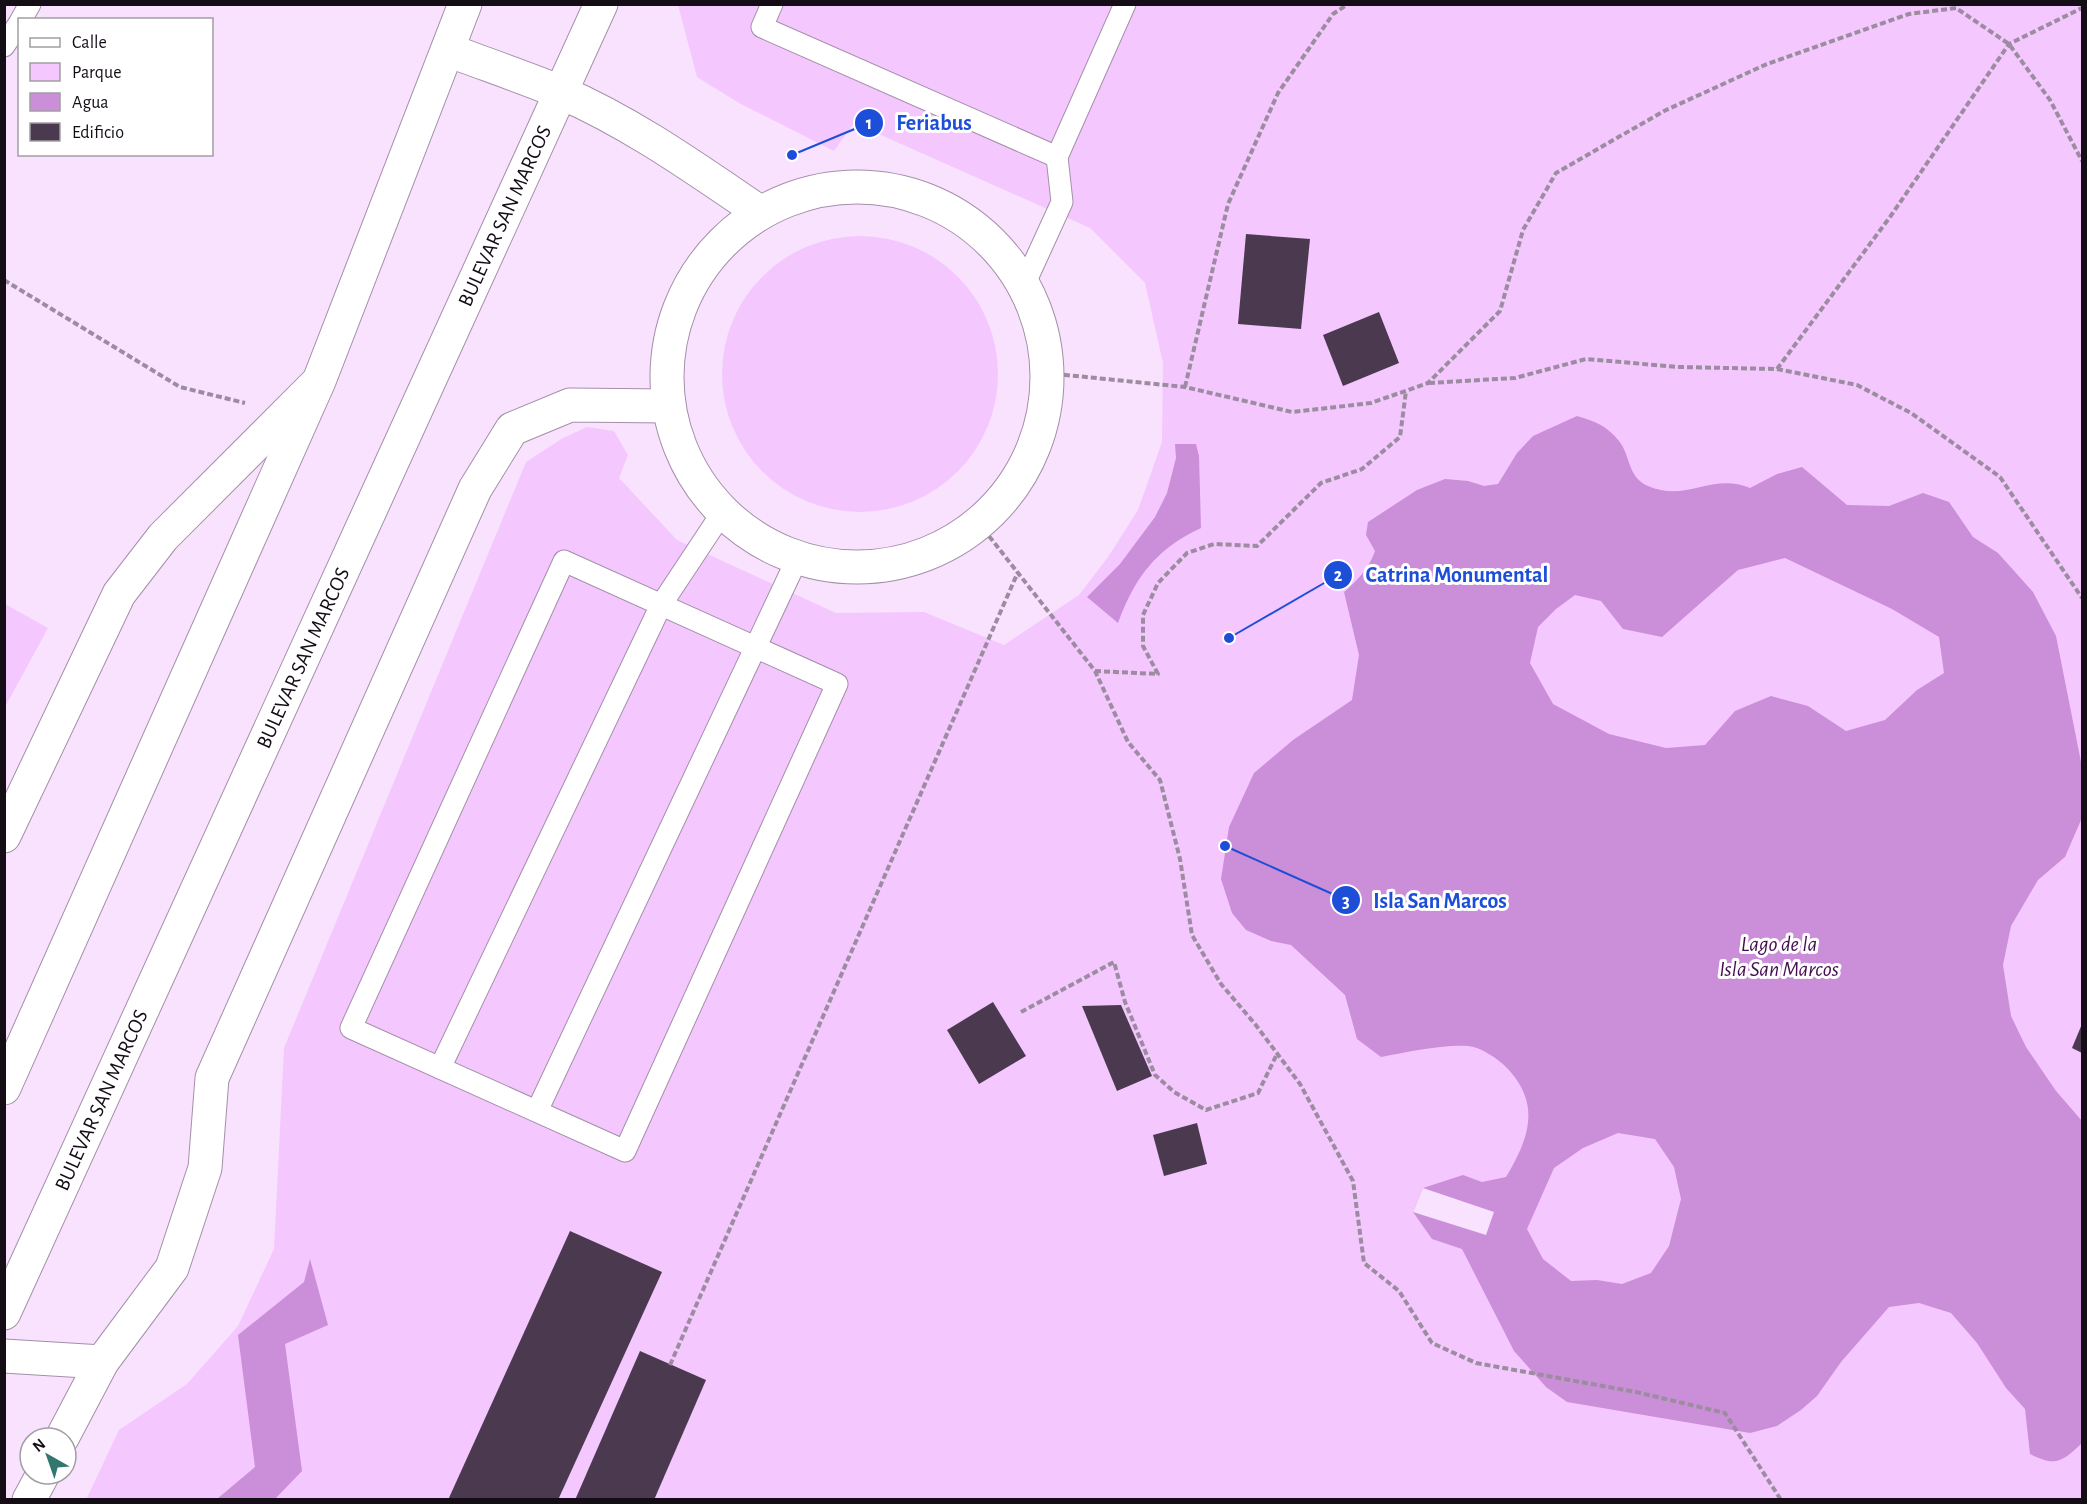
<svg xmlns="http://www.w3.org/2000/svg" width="2087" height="1504" font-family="'Alegreya Sans',sans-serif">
	<rect width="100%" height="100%" fill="#f8e2fd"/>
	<g fill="#f5c7ff">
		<polygon points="678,5 2082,5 2082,1499 86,1500 119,1430 187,1384 238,1326 274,1249 284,1048 526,462 563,438 587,427 614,431 628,455 619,478 677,540 836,613 924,612 1004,645 1079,595 1108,557 1138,510 1162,442 1163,363 1145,283 1090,228 854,123 834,151 739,103 697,77"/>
		<circle cx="860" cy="374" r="138"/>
		<polygon points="5,604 48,628 5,707"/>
	</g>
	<g fill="#cb8ed8" fill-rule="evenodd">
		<path d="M1577 416C1595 421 1607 426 1619 441 1631 456 1627 477 1648 486 1687 503 1711 472 1750 488L1777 474 1802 467 1847 505 1889 506 1923 493 1949 502 1973 537 1998 553 2033 592 2056 636 2082 767 2081 820 2065 857 2038 880 2011 926 2003 965 2011 1016 2026 1047 2056 1091 2082 1121V1443C2062 1462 2056 1467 2030 1454L2025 1409 2006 1388 1977 1343 1951 1313 1919 1303 1889 1307 1841 1362 1817 1396 1801 1410 1777 1426 1750 1433 1567 1402 1546 1387 1514 1351 1462 1249 1432 1239 1413 1212 1423 1188 1463 1175 1482 1182 1506 1177C1530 1137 1542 1102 1504 1065 1495 1057 1480 1047 1468 1046 1444 1044 1406 1052 1381 1057L1357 1039 1345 995 1291 945 1271 941 1246 930 1232 913 1221 879 1229 827 1254 773 1293 740 1352 700 1359 655 1344 592C1358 580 1369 568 1375 551L1366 535 1368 522 1417 490 1445 479 1468 481 1484 486 1498 484 1517 453 1533 436ZM1785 558 1892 609 1939 637 1944 673 1917 690 1885 720 1846 731 1808 706 1771 696 1735 711 1705 745 1666 748 1609 734 1553 704 1530 663 1538 627 1556 609 1575 595 1601 601 1623 629 1662 637 1738 570ZM1618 1133 1655 1139 1674 1167 1681 1199 1669 1246 1651 1273 1622 1284 1597 1280 1571 1281 1543 1259 1527 1229 1554 1168 1583 1148Z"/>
		<path d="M1175 444H1196L1199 456 1201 528C1156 549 1135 577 1118 623L1087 597 1120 564 1155 517 1167 493 1176 458Z"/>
		<polygon points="310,1259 328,1325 285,1344 302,1471 275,1499 217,1499 255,1467 238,1335 304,1282"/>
	</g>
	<polygon fill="#f8e2fd" points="1423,1188 1494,1212 1486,1235 1413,1212"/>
	<g fill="#4b394f">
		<polygon points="1246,234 1310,239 1301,329 1238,324"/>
		<polygon points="1379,312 1399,363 1343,386 1323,335"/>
		<polygon points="993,1002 1026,1056 979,1084 947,1030"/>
		<polygon points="1121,1005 1152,1076 1117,1091 1082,1006"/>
		<polygon points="2082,1024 2082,1053 2072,1048"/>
		<polygon points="1197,1123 1207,1164 1164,1176 1153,1135"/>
		<polygon points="570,1231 662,1272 558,1500 448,1500"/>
		<polygon points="640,1351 706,1380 654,1500 575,1500"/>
	</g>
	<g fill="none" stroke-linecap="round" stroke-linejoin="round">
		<defs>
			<g id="lane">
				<polyline points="772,4 762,27 1057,157"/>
				<polyline points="21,20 30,4"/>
				<polyline points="4,46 20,22"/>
				<polyline points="1025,283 1062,202 1057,157 1125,4"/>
				<polygon points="564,561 837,684 625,1151 351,1028"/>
				<polyline points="440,1068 661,605 722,513"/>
				<polyline points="537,1111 798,557"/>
			</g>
			<g id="street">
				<path d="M448 50C485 64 523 77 560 92 632 123 696 169 761 213"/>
				<circle cx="857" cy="377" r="190"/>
				<polyline points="4,836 119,594 163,537 317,383"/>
				<polyline points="4,1356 102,1362"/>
				<polyline points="62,1438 102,1362 172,1268 205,1168 212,1078 475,489 512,429 570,405 668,406"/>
				<polyline points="29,1500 43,1474"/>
			</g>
			<g id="secondary">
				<polyline points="4,1088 319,381 465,4"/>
				<path id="s1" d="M4 1313 601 4"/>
			</g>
		</defs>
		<use href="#lane" stroke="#a48fa9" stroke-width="23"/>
		<use href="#street" stroke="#a48fa9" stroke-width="35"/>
		<use href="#secondary" stroke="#a48fa9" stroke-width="35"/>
		<g stroke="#9c8ca0" stroke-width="4" stroke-dasharray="6 3" stroke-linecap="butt">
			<polyline points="4,280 180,387 245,403"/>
			<polyline points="1777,369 1890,217 2009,44 2082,8"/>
			<polyline points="1046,373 1185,387 1292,412 1371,403 1428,383 1500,311 1523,230 1556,173 1664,111 1767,64 1909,14 1956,8 2009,44 2050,100 2082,161"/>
			<polyline points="1429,383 1515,378 1586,359 1678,367 1777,369 1857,385 1911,413 2000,477 2082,598"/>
			<polyline points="1185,387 1228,204 1278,93 1333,14 1348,4"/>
			<polyline points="978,522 1095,671 1128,742 1160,780 1180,859 1192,935 1221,984 1255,1024 1300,1084 1353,1181 1364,1263 1399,1291 1432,1343 1476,1363 1636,1392 1725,1413 1781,1500"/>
			<polyline points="1095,671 1158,674 1143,646 1143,615 1158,583 1187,553 1214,544 1257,546 1321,483 1362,469 1400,437 1406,391"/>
			<polyline points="1021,1012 1114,962 1125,1002 1155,1075 1174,1092 1206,1110 1258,1093 1277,1054"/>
			<polyline points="670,1365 1018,572"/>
		</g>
		<use href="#lane" stroke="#fff" stroke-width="21"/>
		<use href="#street" stroke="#fff" stroke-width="33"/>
		<use href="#secondary" stroke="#fff" stroke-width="33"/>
	</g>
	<g text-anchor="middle" stroke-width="6" stroke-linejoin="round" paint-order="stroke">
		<g font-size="21" fill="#140d16" stroke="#fff">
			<text dy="7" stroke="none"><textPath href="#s1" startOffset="1206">BULEVAR SAN MARCOS</textPath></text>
			<text dy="7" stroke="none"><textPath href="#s1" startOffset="720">BULEVAR SAN MARCOS</textPath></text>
			<text dy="7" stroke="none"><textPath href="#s1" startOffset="234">BULEVAR SAN MARCOS</textPath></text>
		</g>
		<g font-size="22" font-style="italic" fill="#460e52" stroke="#fff">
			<text x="1779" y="951">Lago de la<tspan x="1779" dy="25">Isla San Marcos</tspan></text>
		</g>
	</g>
	<path fill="none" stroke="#1d4ed8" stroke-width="2" d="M792 155L869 123M1229 638L1338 575M1225 846L1346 900"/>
	<g fill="#1d4ed8" stroke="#fff" stroke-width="2">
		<circle cx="792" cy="155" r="6"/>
		<circle cx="1229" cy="638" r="6"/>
		<circle cx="1225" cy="846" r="6"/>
		<circle cx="869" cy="123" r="15"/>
		<circle cx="1338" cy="575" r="15"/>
		<circle cx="1346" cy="900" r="15"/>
	</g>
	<g font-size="18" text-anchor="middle" font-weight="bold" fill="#fff">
		<text x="869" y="129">1</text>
		<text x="1338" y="581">2</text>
		<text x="1346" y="907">3</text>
	</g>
	<g font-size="22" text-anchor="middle" font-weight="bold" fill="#1d4ed8" stroke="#fff" stroke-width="6" stroke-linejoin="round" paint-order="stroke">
		<text x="934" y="130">Feriabus</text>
		<text x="1457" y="582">Catrina Monumental</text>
		<text x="1440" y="908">Isla San Marcos</text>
	</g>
	<rect width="2087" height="1504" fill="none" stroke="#140d16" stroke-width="12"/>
	<rect x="18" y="18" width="195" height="138" fill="#ffffff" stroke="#a19ea2" stroke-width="1.5"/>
	<rect x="30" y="38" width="30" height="9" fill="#ffffff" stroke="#a19ea2" stroke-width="1.5"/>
	<text x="72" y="48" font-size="18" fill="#140d16">Calle</text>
	<rect x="30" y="63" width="30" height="18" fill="#f5c7ff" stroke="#a19ea2" stroke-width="1.5"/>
	<text x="72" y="78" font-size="18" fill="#140d16">Parque</text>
	<rect x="30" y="93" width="30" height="18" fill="#cb8ed8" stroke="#a19ea2" stroke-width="1.5"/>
	<text x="72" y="108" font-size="18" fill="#140d16">Agua</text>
	<rect x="30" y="123" width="30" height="18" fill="#4b394f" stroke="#a19ea2" stroke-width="1.5"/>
	<text x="72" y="138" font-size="18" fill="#140d16">Edificio</text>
	<g transform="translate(48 1456) rotate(320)"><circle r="28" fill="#ffffff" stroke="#a19ea2" stroke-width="1.5"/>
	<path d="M0-4.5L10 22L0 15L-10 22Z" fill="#31776e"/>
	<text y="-9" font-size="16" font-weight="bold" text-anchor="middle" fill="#140d16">N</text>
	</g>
</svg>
